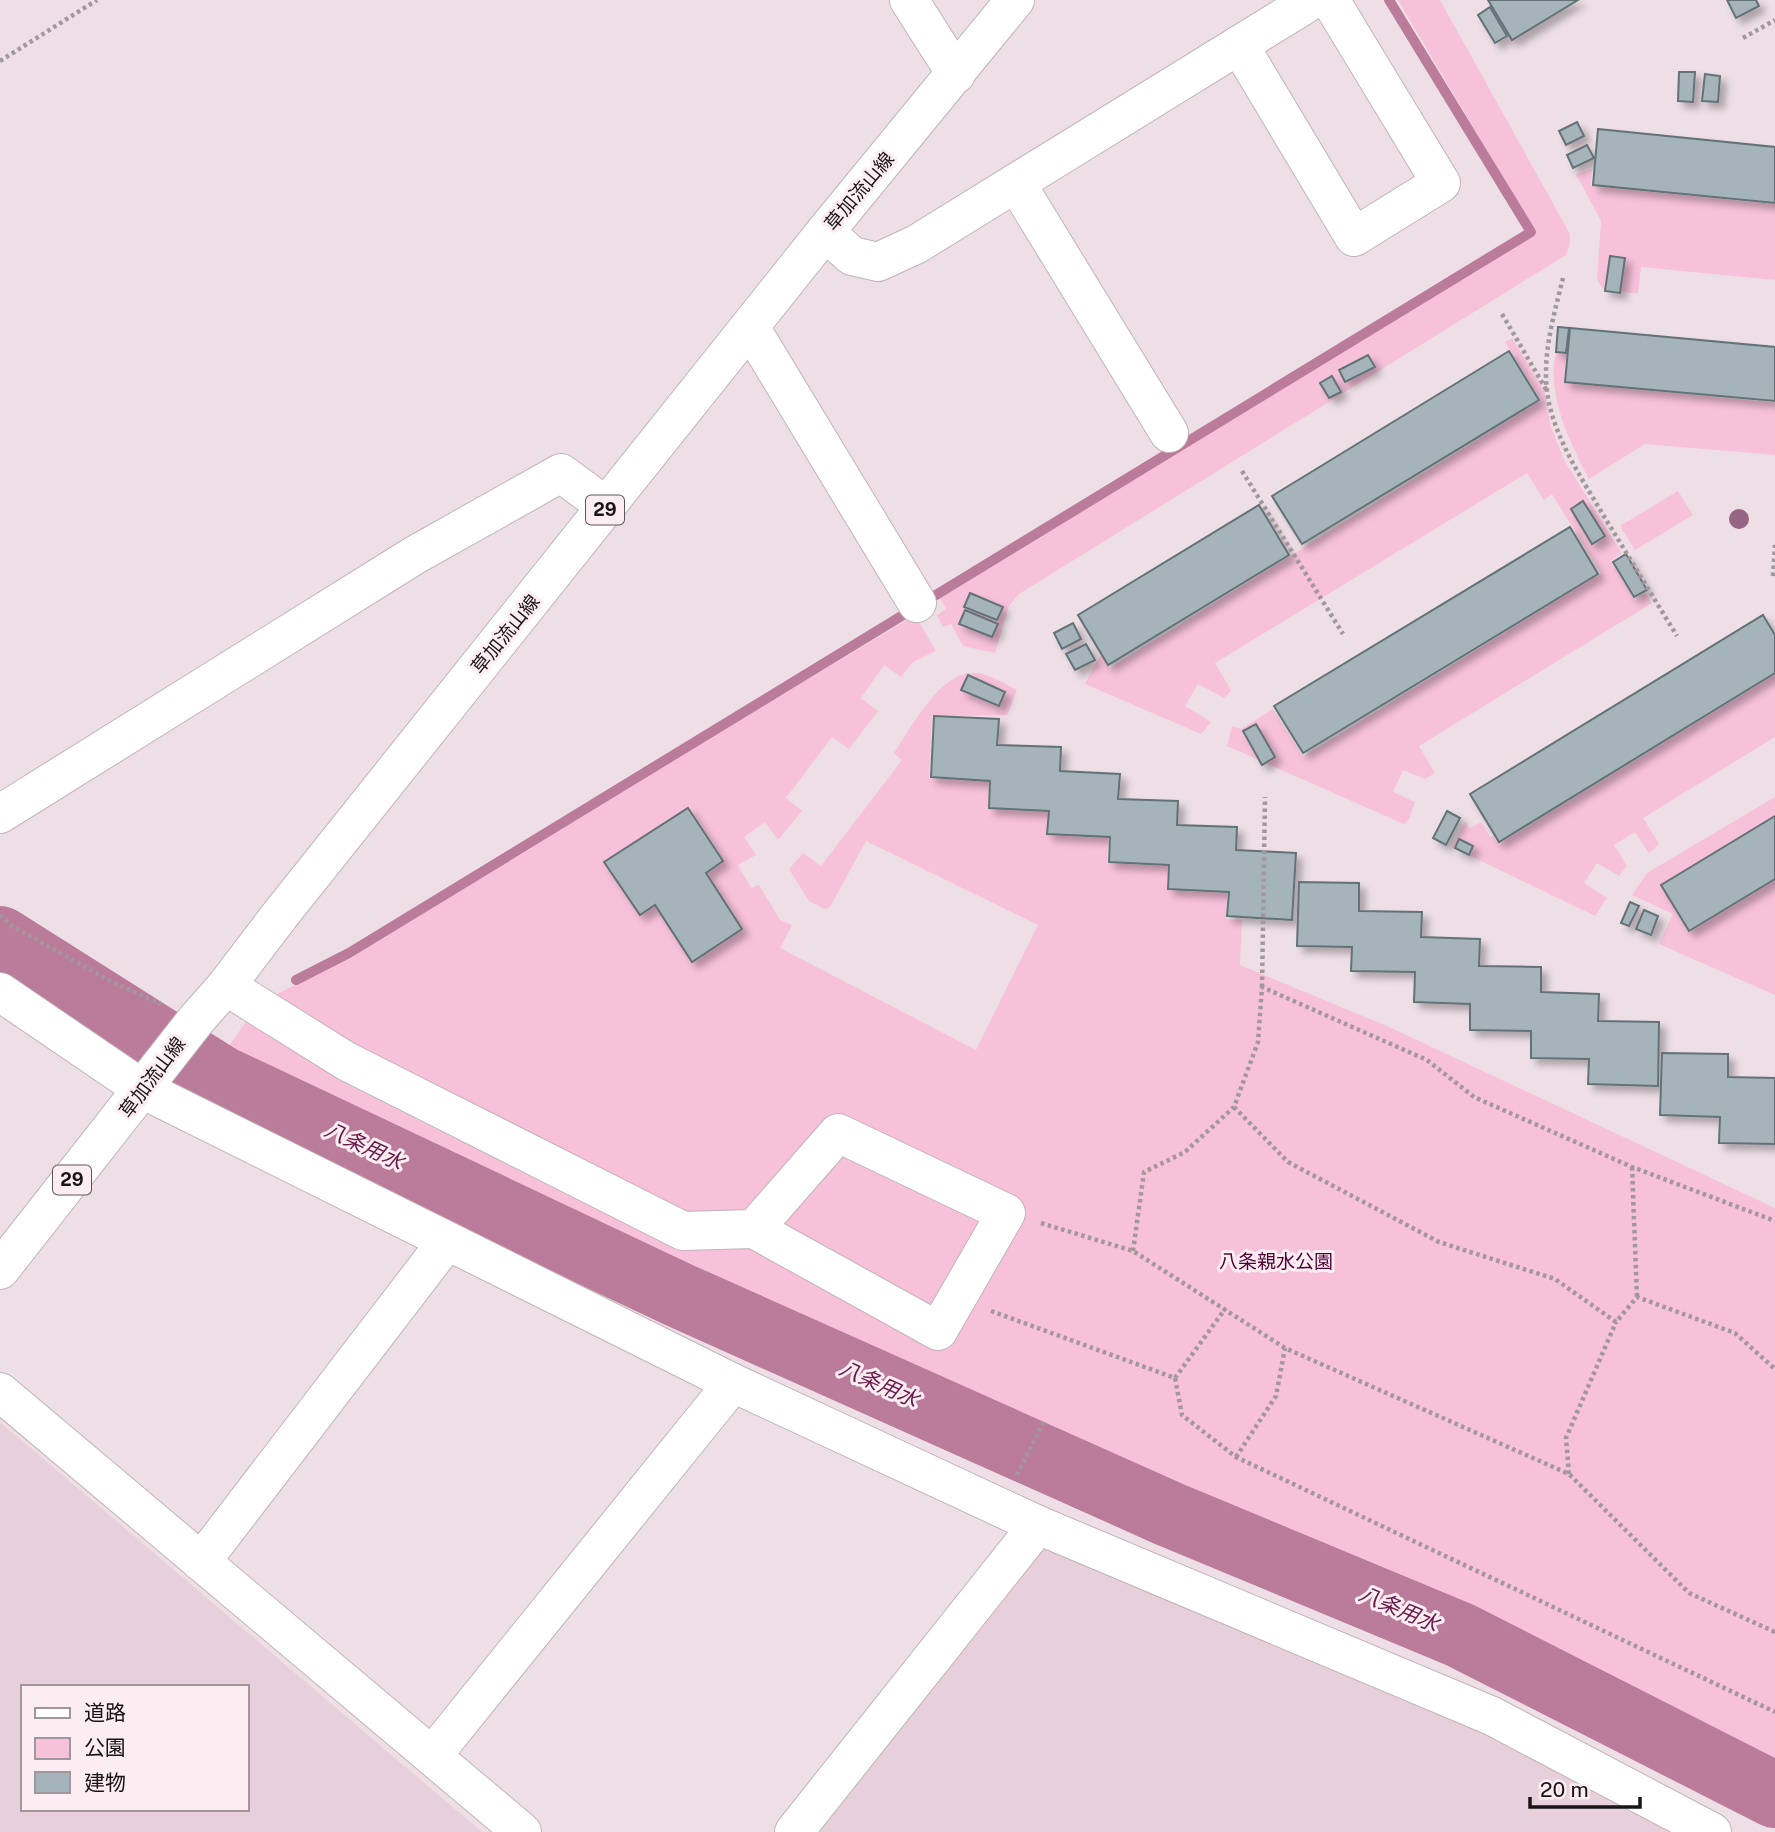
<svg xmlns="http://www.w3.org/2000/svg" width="1775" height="1832" font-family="'Public Sans','Noto Sans JP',sans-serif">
	<defs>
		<filter id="shadow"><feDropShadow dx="6" dy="6" stdDeviation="3.5" flood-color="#0004"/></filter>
	</defs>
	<rect width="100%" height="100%" fill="#eedfe6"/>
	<g fill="#e7d0db" fill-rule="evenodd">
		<path d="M0 1422 482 1832H0ZM23 1687H247V1809H23Z"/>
		<polygon points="1047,1540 1491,1733 1680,1832 818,1832"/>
	</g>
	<g fill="#f7c1da">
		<polygon points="1398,0 1440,0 1570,234 1570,244 1566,255 1019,594 1009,606 995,653 963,646 951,624 943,627 937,615 946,609 940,598 1536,234"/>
		<polygon points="1592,169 1591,186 1775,204 1775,280 1641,267 1638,294 1603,289 1597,279 1601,221 1576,174"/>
		<polygon points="1512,338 1544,390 1551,427 1564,460 1622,553 1611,561 1634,599 1645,593 1652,603 1419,746 1435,773 1425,779 1403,770 1393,792 1415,802 1409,819 1404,824 1227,746 1232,726 1241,729 1273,709 1303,757 1601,573 1552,494 1544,500 1527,473 1215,663 1231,690 1224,698 1198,684 1185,706 1211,722 1201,734 1085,684 1101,654 1110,668 1541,400 1505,342"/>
		<path d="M1556 353 1566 354 1564 382 1775 403V455L1645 444 1589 479C1570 442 1546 395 1556 353Z"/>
		<polygon points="1678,491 1693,515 1635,550 1620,526"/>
		<path d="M915 615 936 651 913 662 901 677 884 665 861 698 878 711 849 749 832 737 786 798 802 811 778 840 765 822 744 837 756 855 738 865 751 888 759 885 780 920 792 925 780 948 976 1050 1038 925 866 841 830 907 825 909 809 901 789 869 803 853 821 866 902 760 894 753C912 727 941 669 977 673 990 674 1005 684 1017 690L1007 715 932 716 929 778 989 781 988 808 1048 811 1047 835 1108 838 1107 863 1168 866 1167 890 1227 893 1226 919 1242 920 1240 965 1387 1026 1775 1208V1776L1477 1622 1230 1523 874 1370 400 1149 214 1067 260 1002 351 958 568 823Z"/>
		<polygon points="1775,674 1775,737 1643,818 1659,844 1649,853 1635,832 1614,845 1627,866 1619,876 1597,863 1584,883 1607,898 1595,916 1452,847 1465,822 1470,828 1481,822 1490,837 1493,836 1499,844"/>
		<polygon points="1775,797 1775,995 1659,944 1673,914 1632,895 1647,873"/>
	</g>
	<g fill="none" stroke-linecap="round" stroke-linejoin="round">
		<polyline stroke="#bb7b9b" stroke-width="10" points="296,980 349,953 1531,232 1389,0"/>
		<polyline stroke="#bb7b9b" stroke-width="66" points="0,939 220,1078 679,1295 1169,1514 1460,1635 1775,1795"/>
	</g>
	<g fill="#a5b4ba" stroke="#647277" stroke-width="2" filter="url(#shadow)">
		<polygon points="1488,0 1578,0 1512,40"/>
		<polygon points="1727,0 1756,0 1759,6 1736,18"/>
		<polygon points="1490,7 1507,36 1495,43 1478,15"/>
		<polygon points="1679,72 1695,72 1693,102 1678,101"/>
		<polygon points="1705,74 1720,76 1718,102 1702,101"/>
		<polygon points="1577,122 1584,136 1566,145 1559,131"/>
		<polygon points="1598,129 1775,147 1775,203 1593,185"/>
		<polygon points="1587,145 1594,158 1573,168 1567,155"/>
		<polygon points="1610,256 1625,258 1620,293 1605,291"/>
		<polygon points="1558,327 1569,328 1566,353 1556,352"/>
		<polygon points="1570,328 1775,347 1775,401 1565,382"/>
		<polygon points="1509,351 1539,400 1302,544 1272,496"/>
		<polygon points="1368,355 1375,367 1345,382 1339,370"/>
		<polygon points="1332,376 1341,392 1329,398 1320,383"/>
		<polygon points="1583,501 1605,536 1592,544 1571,509"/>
		<polygon points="1259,505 1289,555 1108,665 1078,615"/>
		<polygon points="1570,527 1598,574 1303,753 1274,706"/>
		<polygon points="1626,554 1647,590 1634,597 1613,562"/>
		<polygon points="970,593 1003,607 997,620 964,607"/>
		<polygon points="965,610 998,624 992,637 959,624"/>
		<polygon points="1763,615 1775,635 1775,673 1499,842 1470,794"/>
		<polygon points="1073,623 1081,639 1062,649 1054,633"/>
		<polygon points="1086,644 1095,660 1075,670 1066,654"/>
		<polygon points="968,675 1005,692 999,706 961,690"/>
		<polygon points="934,716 999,719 997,745 1061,747 1060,771 1120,774 1118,799 1178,801 1177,825 1237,827 1236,850 1296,853 1292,920 1227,916 1229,892 1168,889 1169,865 1109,862 1110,837 1047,834 1049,811 989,808 990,781 931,777"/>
		<polygon points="1256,724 1275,757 1262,765 1243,731"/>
		<polygon points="688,808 723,861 706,873 742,929 692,962 655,905 640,915 604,862"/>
		<polygon points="1447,811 1460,818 1446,845 1433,838"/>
		<polygon points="1775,816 1775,879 1689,931 1661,885"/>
		<polygon points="1459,839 1473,846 1469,855 1455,848"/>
		<polygon points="1299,882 1359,883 1359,911 1422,912 1421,937 1480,939 1479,966 1541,967 1541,992 1599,994 1598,1021 1659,1022 1658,1086 1588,1084 1589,1059 1531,1058 1531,1031 1470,1030 1470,1004 1414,1002 1415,972 1351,971 1352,947 1297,946"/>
		<polygon points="1630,902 1639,906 1629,926 1621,923"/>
		<polygon points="1644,910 1658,916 1651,935 1636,929"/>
		<polygon points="1662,1053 1728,1054 1728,1077 1775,1078 1775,1144 1719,1143 1720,1117 1660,1115"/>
	</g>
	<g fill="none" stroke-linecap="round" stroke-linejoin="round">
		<defs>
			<g id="minor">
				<polyline points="909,0 956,74"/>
				<polyline points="1239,45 1354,237 1441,183 1330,0"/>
				<polyline points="1016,183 1169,433"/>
				<polyline points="825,232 852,256 878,262 917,244 1312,0"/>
				<polyline points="750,327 917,603"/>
				<polyline points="0,814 415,555 561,473 607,507"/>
				<polyline points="226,986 346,1061 683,1231 754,1229 938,1331 1006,1213 838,1133 754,1229"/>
				<polyline points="0,992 144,1090 733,1383 1038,1525 1492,1716 1712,1832"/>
				<polyline points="0,1392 522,1832"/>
				<polyline points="201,1562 447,1241"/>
				<polyline points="432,1756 733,1383"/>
				<polyline points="794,1832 1038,1525"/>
			</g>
			<polyline id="major" points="0,1270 196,1020 226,986 280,915 825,232 1015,0"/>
		</defs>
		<use href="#minor" stroke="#c1b3b9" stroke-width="40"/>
		<use href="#major" stroke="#c1b3b9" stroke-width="40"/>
		<g stroke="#a3979c" stroke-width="4.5" stroke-dasharray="3.5 3.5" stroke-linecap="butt">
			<polyline points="1743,38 1775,20"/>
			<polyline points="0,61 97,0"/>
			<path d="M1563 278C1553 319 1540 361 1549 403 1558 444 1584 482 1605 518 1629 557 1653 597 1677 636"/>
			<polyline points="1502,314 1547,391"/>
			<polyline points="1242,471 1343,634"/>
			<polyline points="1773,576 1775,545"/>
			<polyline points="0,915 12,926 112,982 161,1004"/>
			<polyline points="1262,987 1265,797"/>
			<polyline points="1234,1107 1288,1162 1439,1242 1555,1279 1616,1322 1637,1297 1735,1333 1775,1369"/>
			<polyline points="1632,1167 1637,1297"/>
			<polyline points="1041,1223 1133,1251 1285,1348 1569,1474 1689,1593 1775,1632"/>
			<polyline points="1133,1251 1144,1172 1185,1152 1234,1107 1258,1042 1262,987 1427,1060 1474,1097 1632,1167 1775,1221"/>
			<polyline points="991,1311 1175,1378 1182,1415 1236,1457 1775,1712"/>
			<polyline points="1175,1378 1225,1309"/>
			<polyline points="1236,1457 1276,1396 1285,1348"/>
			<polyline points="1569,1474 1566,1438 1616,1322"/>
			<polyline points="1017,1475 1045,1419"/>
		</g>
		<use href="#minor" stroke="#fff" stroke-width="38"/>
		<use href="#major" stroke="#fff" stroke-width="38"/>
	</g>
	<circle fill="#986484" cx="1739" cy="519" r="10"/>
	<g text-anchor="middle" stroke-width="6" stroke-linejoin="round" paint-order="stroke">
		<g fill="#fcedf3" stroke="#5d5558" stroke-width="2">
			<rect x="586" y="495.5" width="38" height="29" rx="5"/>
			<rect x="53" y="1165.5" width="38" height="29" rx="5"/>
		</g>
		<g font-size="18" font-weight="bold" fill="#191416">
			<text x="605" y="516">29</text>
			<text x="72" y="1186">29</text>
		</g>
		<g font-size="19" fill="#191416" stroke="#fcedf3">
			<text transform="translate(859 191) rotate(-50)" y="7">草加流山線</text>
			<text transform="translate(505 634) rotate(-51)" y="7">草加流山線</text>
			<text transform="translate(152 1077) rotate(-53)" y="7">草加流山線</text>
		</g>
		<g font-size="19" fill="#510034" stroke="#fcedf3">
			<text x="1276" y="1268">八条親水公園</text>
		</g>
		<g font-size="21" font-style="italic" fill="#681a48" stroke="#fcedf3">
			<text transform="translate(364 1146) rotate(25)" y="7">八条用水</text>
			<text transform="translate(879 1384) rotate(24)" y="7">八条用水</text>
			<text transform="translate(1399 1609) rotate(23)" y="7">八条用水</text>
		</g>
	</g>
	<rect x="21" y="1685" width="228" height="126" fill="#fcedf3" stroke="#a1969b" stroke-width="2"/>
	<rect x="35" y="1708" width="35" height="10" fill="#ffffff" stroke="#a1969b" stroke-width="2"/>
	<text x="84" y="1720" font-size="21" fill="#191416">道路</text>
	<rect x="35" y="1738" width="35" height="21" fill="#f7c1da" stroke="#a1969b" stroke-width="2"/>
	<text x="84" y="1755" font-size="21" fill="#191416">公園</text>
	<rect x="35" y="1772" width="35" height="21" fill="#a5b4ba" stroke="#a1969b" stroke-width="2"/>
	<text x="84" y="1790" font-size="21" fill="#191416">建物</text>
	<path d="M1530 1797v10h110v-10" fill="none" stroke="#191416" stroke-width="3.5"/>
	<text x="1540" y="1797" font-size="21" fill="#191416" stroke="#fcedf3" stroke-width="5" paint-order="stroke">20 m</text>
</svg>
